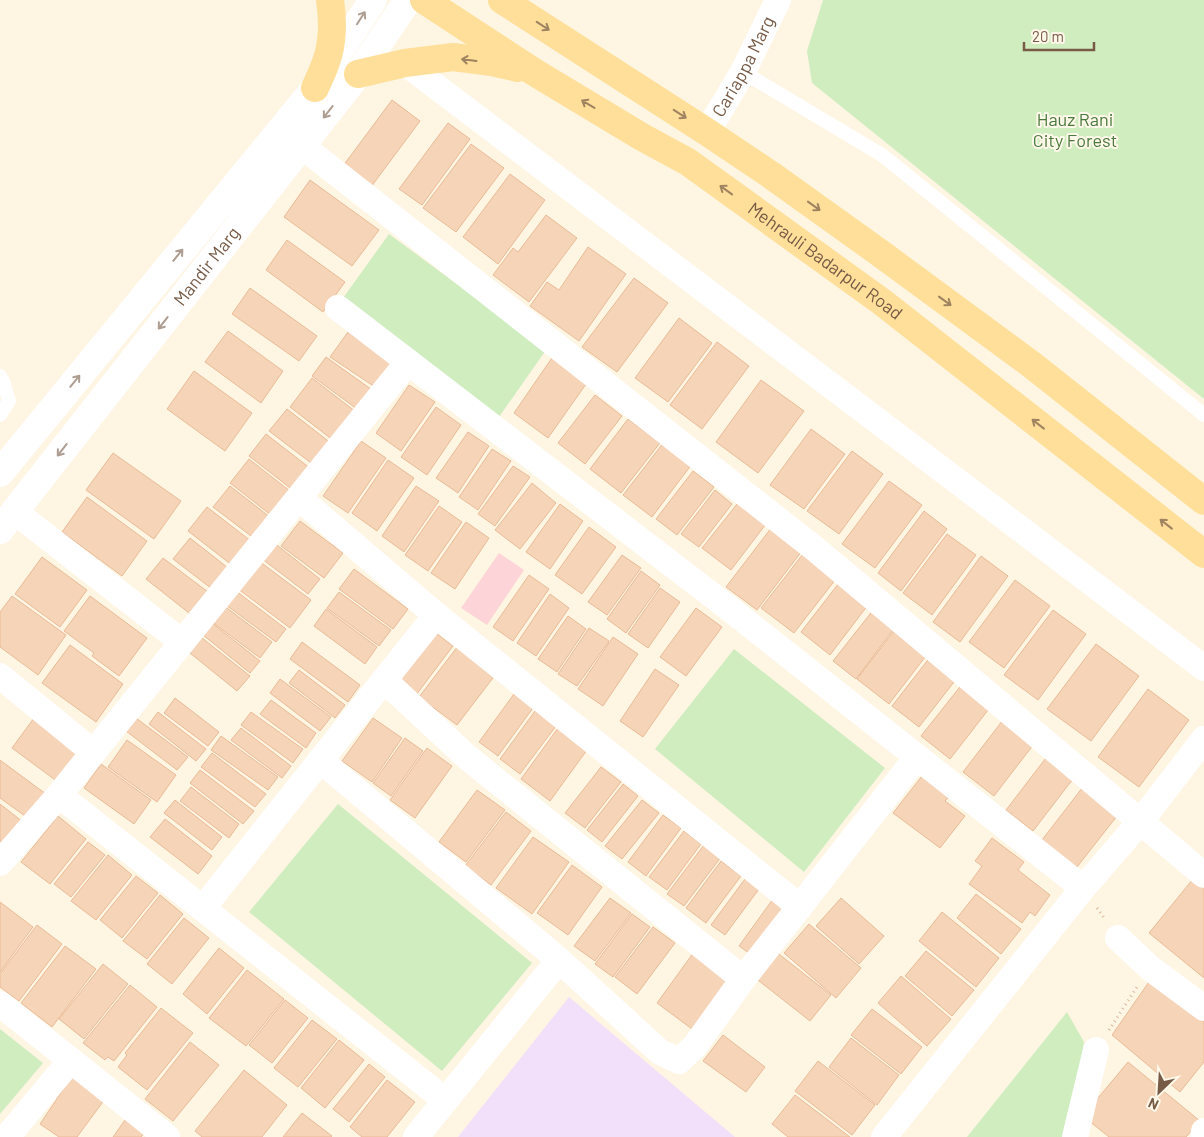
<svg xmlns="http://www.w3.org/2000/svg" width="1204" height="1137" font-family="Barlow,sans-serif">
	<rect width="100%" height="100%" fill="#fef5e3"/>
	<polygon fill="#f2e0fa" points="569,997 735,1137 458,1137"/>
	<polygon fill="#fdd5d8" points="499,553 524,570 487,625 461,608"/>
	<g fill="#d0edc0">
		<polygon points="823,0 1204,0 1204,399 812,83 807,51"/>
		<polygon points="389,234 546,350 499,417 343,298"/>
		<polygon points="734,649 885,768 804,872 655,749"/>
		<polygon points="338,804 532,963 442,1071 249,912"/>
		<polygon points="1067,1012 1084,1042 1070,1137 967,1137"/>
		<polygon points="0,1029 43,1063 0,1114"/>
	</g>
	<g fill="#f6d4b8" stroke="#eabb97">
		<polygon points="392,100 420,121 368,191 340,170"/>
		<polygon points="448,123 470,139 422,205 399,189"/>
		<polygon points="471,144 504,168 456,232 423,208"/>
		<polygon points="510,174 545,200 498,264 463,237"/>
		<polygon points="310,180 379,230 352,266 284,217"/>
		<polygon points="546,215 577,238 529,302 493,275 513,248 518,252"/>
		<polygon points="287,240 345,282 323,312 266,270"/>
		<polygon points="588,247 626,274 579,341 530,306 547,282 559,290"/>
		<polygon points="634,278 668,303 617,372 582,347"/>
		<polygon points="250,288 317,336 299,361 232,314"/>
		<polygon points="679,318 712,343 668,402 635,378"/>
		<polygon points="228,331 283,371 261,403 205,362"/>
		<polygon points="348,332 395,365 378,389 330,357"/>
		<polygon points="717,342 749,366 702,429 670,405"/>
		<polygon points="556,352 591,377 548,438 514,413"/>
		<polygon points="326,357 375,392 361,412 312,376"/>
		<polygon points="194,371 252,413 225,451 167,409"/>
		<polygon points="312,378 360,415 338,444 290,407"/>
		<polygon points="761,380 804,411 758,473 716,442"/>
		<polygon points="409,385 435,402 401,451 376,433"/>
		<polygon points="595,395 622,416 585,464 558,443"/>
		<polygon points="436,407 461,425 427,475 401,457"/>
		<polygon points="287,409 336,447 319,469 269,431"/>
		<polygon points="628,419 660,443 621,493 590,469"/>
		<polygon points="811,429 845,454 804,509 770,485"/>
		<polygon points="468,432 489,446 458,493 436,478"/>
		<polygon points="266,434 315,472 298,494 249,456"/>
		<polygon points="361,441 386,458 348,513 323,496"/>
		<polygon points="664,442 692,464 652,517 623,495"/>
		<polygon points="492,449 511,461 478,510 459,497"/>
		<polygon points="852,451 883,474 839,534 807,511"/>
		<polygon points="113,453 181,501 154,539 86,490"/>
		<polygon points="249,459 295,495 276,519 230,483"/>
		<polygon points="388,460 414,478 377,531 352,513"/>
		<polygon points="513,466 530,477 495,526 478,514"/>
		<polygon points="693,471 714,487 677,535 656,519"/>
		<polygon points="889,481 922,505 875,568 842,544"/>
		<polygon points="532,483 556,503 520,549 495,530"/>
		<polygon points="230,486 275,521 259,542 213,507"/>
		<polygon points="416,486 439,501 404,552 382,536"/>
		<polygon points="715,490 732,504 699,547 681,534"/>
		<polygon points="87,497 147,541 122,576 62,532"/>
		<polygon points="741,499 769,520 731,570 702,548"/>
		<polygon points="560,504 583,521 550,569 526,552"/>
		<polygon points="439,506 462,522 428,571 405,555"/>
		<polygon points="207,507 256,545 237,569 188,531"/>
		<polygon points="924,511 947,529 901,591 878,573"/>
		<polygon points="300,521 343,553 324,578 281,546"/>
		<polygon points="466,522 489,538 455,589 431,573"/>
		<polygon points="775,523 805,547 757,610 726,587"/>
		<polygon points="589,527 616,547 582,594 555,575"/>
		<polygon points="947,534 976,555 932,615 903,593"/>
		<polygon points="190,538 232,571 216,592 173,559"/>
		<polygon points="273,542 320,579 308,594 261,558"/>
		<polygon points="806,550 839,575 794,633 761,608"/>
		<polygon points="622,555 641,568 607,615 588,602"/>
		<polygon points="981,556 1008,576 960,642 933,622"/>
		<polygon points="42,557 87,590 60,627 15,594"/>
		<polygon points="163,558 212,595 194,617 146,579"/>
		<polygon points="259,561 311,600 290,628 237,588"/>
		<polygon points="354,569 408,609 393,629 339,589"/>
		<polygon points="641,571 660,585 626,633 607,619"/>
		<polygon points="529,575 549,589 513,641 493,627"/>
		<polygon points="842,579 871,601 830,655 801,632"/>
		<polygon points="1015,580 1050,606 1004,668 969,642"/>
		<polygon points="660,588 680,602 648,648 628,634"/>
		<polygon points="236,591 286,629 276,642 226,605"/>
		<polygon points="339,592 391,630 379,646 327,608"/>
		<polygon points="550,594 569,608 536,656 517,643"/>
		<polygon points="12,596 66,635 38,675 0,647 0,612"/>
		<polygon points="90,596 147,638 119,676 92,656 94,653 64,631"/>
		<polygon points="223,605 272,642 260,658 211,621"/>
		<polygon points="696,608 722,627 686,676 660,657"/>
		<polygon points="326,609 377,647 365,664 314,626"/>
		<polygon points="874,609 896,626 856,679 833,661"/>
		<polygon points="1053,610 1086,634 1038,700 1004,675"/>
		<polygon points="568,616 586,629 557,672 538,659"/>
		<polygon points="212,623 260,661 250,673 203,635"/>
		<polygon points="428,627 453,646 416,695 391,676"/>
		<polygon points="897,627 929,652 889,704 857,679"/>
		<polygon points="589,628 609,641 577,686 558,674"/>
		<polygon points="197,634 250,676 237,691 185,649"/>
		<polygon points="613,637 638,654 603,706 578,689"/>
		<polygon points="302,642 360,685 348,702 290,659"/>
		<polygon points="1096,644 1139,676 1091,741 1047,709"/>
		<polygon points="70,645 123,684 96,722 42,683"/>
		<polygon points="458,646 496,674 457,725 419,697"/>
		<polygon points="934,652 961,673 919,727 892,706"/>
		<polygon points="655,669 679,685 643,737 620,721"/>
		<polygon points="299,670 345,705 335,718 289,683"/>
		<polygon points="280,679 331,717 320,731 270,693"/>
		<polygon points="963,683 992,705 950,759 921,736"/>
		<polygon points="1148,689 1189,720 1139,787 1098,757"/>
		<polygon points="514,694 533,708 498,756 479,742"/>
		<polygon points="175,698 219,732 208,746 164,713"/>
		<polygon points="271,700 316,733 306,748 260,714"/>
		<polygon points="535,711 556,726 520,774 500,759"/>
		<polygon points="158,712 206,749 196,761 149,724"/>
		<polygon points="251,712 303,749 293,763 241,725"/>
		<polygon points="1006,716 1037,740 994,796 963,772"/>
		<polygon points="34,718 84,755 62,785 12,748"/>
		<polygon points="136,718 188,757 177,770 126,731"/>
		<polygon points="373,718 402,738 372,782 342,761"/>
		<polygon points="241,728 291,766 282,778 231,740"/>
		<polygon points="558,728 587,750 550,801 521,779"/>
		<polygon points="221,736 278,777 268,790 211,750"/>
		<polygon points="405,738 423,751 391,796 373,783"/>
		<polygon points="127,740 176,775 157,802 108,767"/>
		<polygon points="427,748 452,766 415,818 390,800"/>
		<polygon points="212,753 266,794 255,807 201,767"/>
		<polygon points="1049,754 1076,775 1033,831 1006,810"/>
		<polygon points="0,760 50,797 32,821 0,798"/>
		<polygon points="101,764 151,800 134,824 84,788"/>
		<polygon points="601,767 621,782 585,828 565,813"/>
		<polygon points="200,770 254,811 243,824 190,783"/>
		<polygon points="922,776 949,797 945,801 965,816 940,848 893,813"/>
		<polygon points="1086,783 1121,811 1077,867 1042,840"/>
		<polygon points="623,784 638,796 602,842 587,830"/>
		<polygon points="191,787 239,824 229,838 180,801"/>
		<polygon points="477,790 505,810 466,862 439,842"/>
		<polygon points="175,800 222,837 212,850 164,813"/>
		<polygon points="642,800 659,813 622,859 605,846"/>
		<polygon points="0,804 23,822 5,845 0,841"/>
		<polygon points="506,812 531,831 491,885 465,866"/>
		<polygon points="663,815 681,828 646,876 628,862"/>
		<polygon points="58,816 86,839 50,884 21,862"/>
		<polygon points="165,819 212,856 198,874 150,837"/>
		<polygon points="684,831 701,844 667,890 649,877"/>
		<polygon points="533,837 569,862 532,914 496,888"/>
		<polygon points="992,838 1024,862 1018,870 1050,895 1035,916 1030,912 1022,923 969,884 982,866 975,861"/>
		<polygon points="88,842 105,855 71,897 54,884"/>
		<polygon points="704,845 721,857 684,906 667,894"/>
		<polygon points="108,855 132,875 96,920 71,901"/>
		<polygon points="721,861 741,876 706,923 686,908"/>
		<polygon points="572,865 602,887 568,935 537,913"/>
		<polygon points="136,876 158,893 122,938 100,920"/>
		<polygon points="745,879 759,889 725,935 711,925"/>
		<polygon points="1193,879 1204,888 1204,978 1149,933"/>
		<polygon points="976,894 1021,929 1001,954 957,918"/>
		<polygon points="160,895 183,914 147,959 123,941"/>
		<polygon points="610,898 631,913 595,961 574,946"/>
		<polygon points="841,898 884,936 859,964 816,926"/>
		<polygon points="773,899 790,912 756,958 739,946"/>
		<polygon points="0,902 33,927 0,972"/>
		<polygon points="942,912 999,958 976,987 919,941"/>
		<polygon points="632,914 650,927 613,977 595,964"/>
		<polygon points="184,918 209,938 172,984 147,964"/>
		<polygon points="809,924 861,968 836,998 784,953"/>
		<polygon points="37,925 62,944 19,1001 0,987 0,974"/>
		<polygon points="653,927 675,943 637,994 615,977"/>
		<polygon points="65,946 96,969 52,1027 21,1003"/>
		<polygon points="219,948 244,968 207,1014 183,994"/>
		<polygon points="775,951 831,995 810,1021 754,977"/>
		<polygon points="926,951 974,990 952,1016 905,976"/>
		<polygon points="694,952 734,981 696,1032 657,1003"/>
		<polygon points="103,964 128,984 84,1039 59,1019"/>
		<polygon points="247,970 284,999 246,1046 209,1018"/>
		<polygon points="901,976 951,1019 927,1046 878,1003"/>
		<polygon points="1151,979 1204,1022 1204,1062 1180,1092 1112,1035"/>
		<polygon points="130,985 157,1007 114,1061 108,1057 105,1060 83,1043"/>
		<polygon points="285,1000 308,1018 272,1063 249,1045"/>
		<polygon points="161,1008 193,1033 147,1090 118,1067 127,1055 125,1053"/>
		<polygon points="872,1009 922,1047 901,1074 851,1035"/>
		<polygon points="312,1020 337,1039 298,1087 274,1068"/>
		<polygon points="723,1035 765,1067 746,1092 703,1061"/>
		<polygon points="851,1038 899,1075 877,1105 829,1067"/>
		<polygon points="339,1040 364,1060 325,1108 301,1088"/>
		<polygon points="190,1042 219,1065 173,1121 145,1099"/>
		<polygon points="818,1061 875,1105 852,1135 795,1091"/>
		<polygon points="1128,1062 1200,1121 1186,1137 1109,1137 1083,1116"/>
		<polygon points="369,1064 385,1077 349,1122 333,1109"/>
		<polygon points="244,1070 287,1105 262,1137 202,1137 195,1131"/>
		<polygon points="73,1075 105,1099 77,1137 59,1137 40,1124"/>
		<polygon points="387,1080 415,1102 387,1137 362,1137 350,1127"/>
		<polygon points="795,1095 850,1137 788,1137 772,1124"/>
		<polygon points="302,1113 332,1136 331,1137 283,1137"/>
		<polygon points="125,1120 144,1133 141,1137 113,1137"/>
	</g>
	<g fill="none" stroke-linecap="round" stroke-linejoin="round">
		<g stroke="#dbb89b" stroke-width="3" stroke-dasharray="1 4" stroke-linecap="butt">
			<polyline points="1097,908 1105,919"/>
			<polyline points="1109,1030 1137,987"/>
		</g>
		<g stroke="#fff" stroke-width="14">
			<polyline points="743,72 882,155 1204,415"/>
			<polyline points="0,376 3,381 9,401 0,415"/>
		</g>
		<g stroke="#fff" stroke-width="26">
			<polyline points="405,63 1204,668"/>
			<path id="s1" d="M707 132 743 72 778 0"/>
			<polyline points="302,146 814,548 1204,875"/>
			<polyline points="338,308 726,606 1083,888"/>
			<polyline points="408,362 59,795 445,1100"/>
			<polyline points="299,498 436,615 800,907"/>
			<polyline points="14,511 182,642"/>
			<polyline points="0,676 93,752"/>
			<polyline points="384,680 467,757 743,979"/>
			<polyline points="320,760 559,960 660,1052 679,1061 695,1046 743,979 917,757"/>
			<polyline points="0,863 59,795"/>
			<polyline points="203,908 436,615"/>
			<polyline points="1118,938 1150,968 1204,1008"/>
			<polyline points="0,1004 167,1137"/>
			<polyline points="7,1137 71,1060"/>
			<polyline points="416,1137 559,960"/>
			<polyline points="884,1137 1083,888 1141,821 1204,739"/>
			<polyline points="1075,1137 1096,1050"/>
			<polyline points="1203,1137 1204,1131"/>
		</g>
		<g stroke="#fff" stroke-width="28">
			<polyline points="0,473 315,88 373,0"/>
			<path id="s2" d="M0 530 358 74 408 0"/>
		</g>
		<g stroke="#ffdf99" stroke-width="28">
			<path id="s3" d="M424 0 534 72 642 137 688 162 882 302 1204 554"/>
			<polyline points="502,0 707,132 771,175 884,256 1032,365 1204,501"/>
			<polyline points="358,74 405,63 453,57 492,62 518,68"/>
			<path d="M315 88C319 79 323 71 326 62 333 44 333 19 330 0"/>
		</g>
	</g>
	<defs><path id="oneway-shaft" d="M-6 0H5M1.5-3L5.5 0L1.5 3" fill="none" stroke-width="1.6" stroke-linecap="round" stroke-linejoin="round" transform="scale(1.25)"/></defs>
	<g stroke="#ae9d91">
		<use href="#oneway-shaft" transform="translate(361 18) rotate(-57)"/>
		<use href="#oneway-shaft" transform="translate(328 112) rotate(128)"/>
		<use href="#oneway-shaft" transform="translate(178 255) rotate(-51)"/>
		<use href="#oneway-shaft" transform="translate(163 323) rotate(128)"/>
		<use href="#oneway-shaft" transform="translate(75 381) rotate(-51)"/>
		<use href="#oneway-shaft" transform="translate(62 450) rotate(128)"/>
	</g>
	<g stroke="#a08360">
		<use href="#oneway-shaft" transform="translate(543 26) rotate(33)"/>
		<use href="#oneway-shaft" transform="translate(469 60) rotate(-173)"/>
		<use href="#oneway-shaft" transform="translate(588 104) rotate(-149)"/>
		<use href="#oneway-shaft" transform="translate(680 114) rotate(33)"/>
		<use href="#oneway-shaft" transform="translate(726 190) rotate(-144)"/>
		<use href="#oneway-shaft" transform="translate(814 206) rotate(36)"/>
		<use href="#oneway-shaft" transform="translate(945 301) rotate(36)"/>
		<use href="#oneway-shaft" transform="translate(1038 424) rotate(-142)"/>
		<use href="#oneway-shaft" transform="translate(1166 524) rotate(-142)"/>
	</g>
	<g text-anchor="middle" stroke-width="4" stroke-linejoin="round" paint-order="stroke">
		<g font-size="18" fill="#785b47" stroke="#fff8eb">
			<text dy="6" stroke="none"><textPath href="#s1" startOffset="75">Cariappa Marg</textPath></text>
			<text dy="6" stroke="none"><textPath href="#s3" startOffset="479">Mehrauli Badarpur Road</textPath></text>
			<text dy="6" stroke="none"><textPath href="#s2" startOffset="335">Mandir Marg</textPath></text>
		</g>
		<g font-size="18" fill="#4a793c" stroke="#fff8eb">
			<text x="1075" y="126">Hauz Rani<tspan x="1075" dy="21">City Forest</tspan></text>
		</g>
	</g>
	<g transform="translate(1159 1092) rotate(205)" stroke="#fff8eb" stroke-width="4" paint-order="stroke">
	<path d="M0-4L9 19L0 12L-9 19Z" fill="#785b47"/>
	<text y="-8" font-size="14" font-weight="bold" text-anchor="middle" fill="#785b47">N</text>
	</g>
	<path d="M1024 42v8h70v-8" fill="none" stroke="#785b47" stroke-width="2.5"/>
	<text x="1032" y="42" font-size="15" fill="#785b47" stroke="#fff8eb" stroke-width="4" paint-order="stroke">20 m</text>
</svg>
